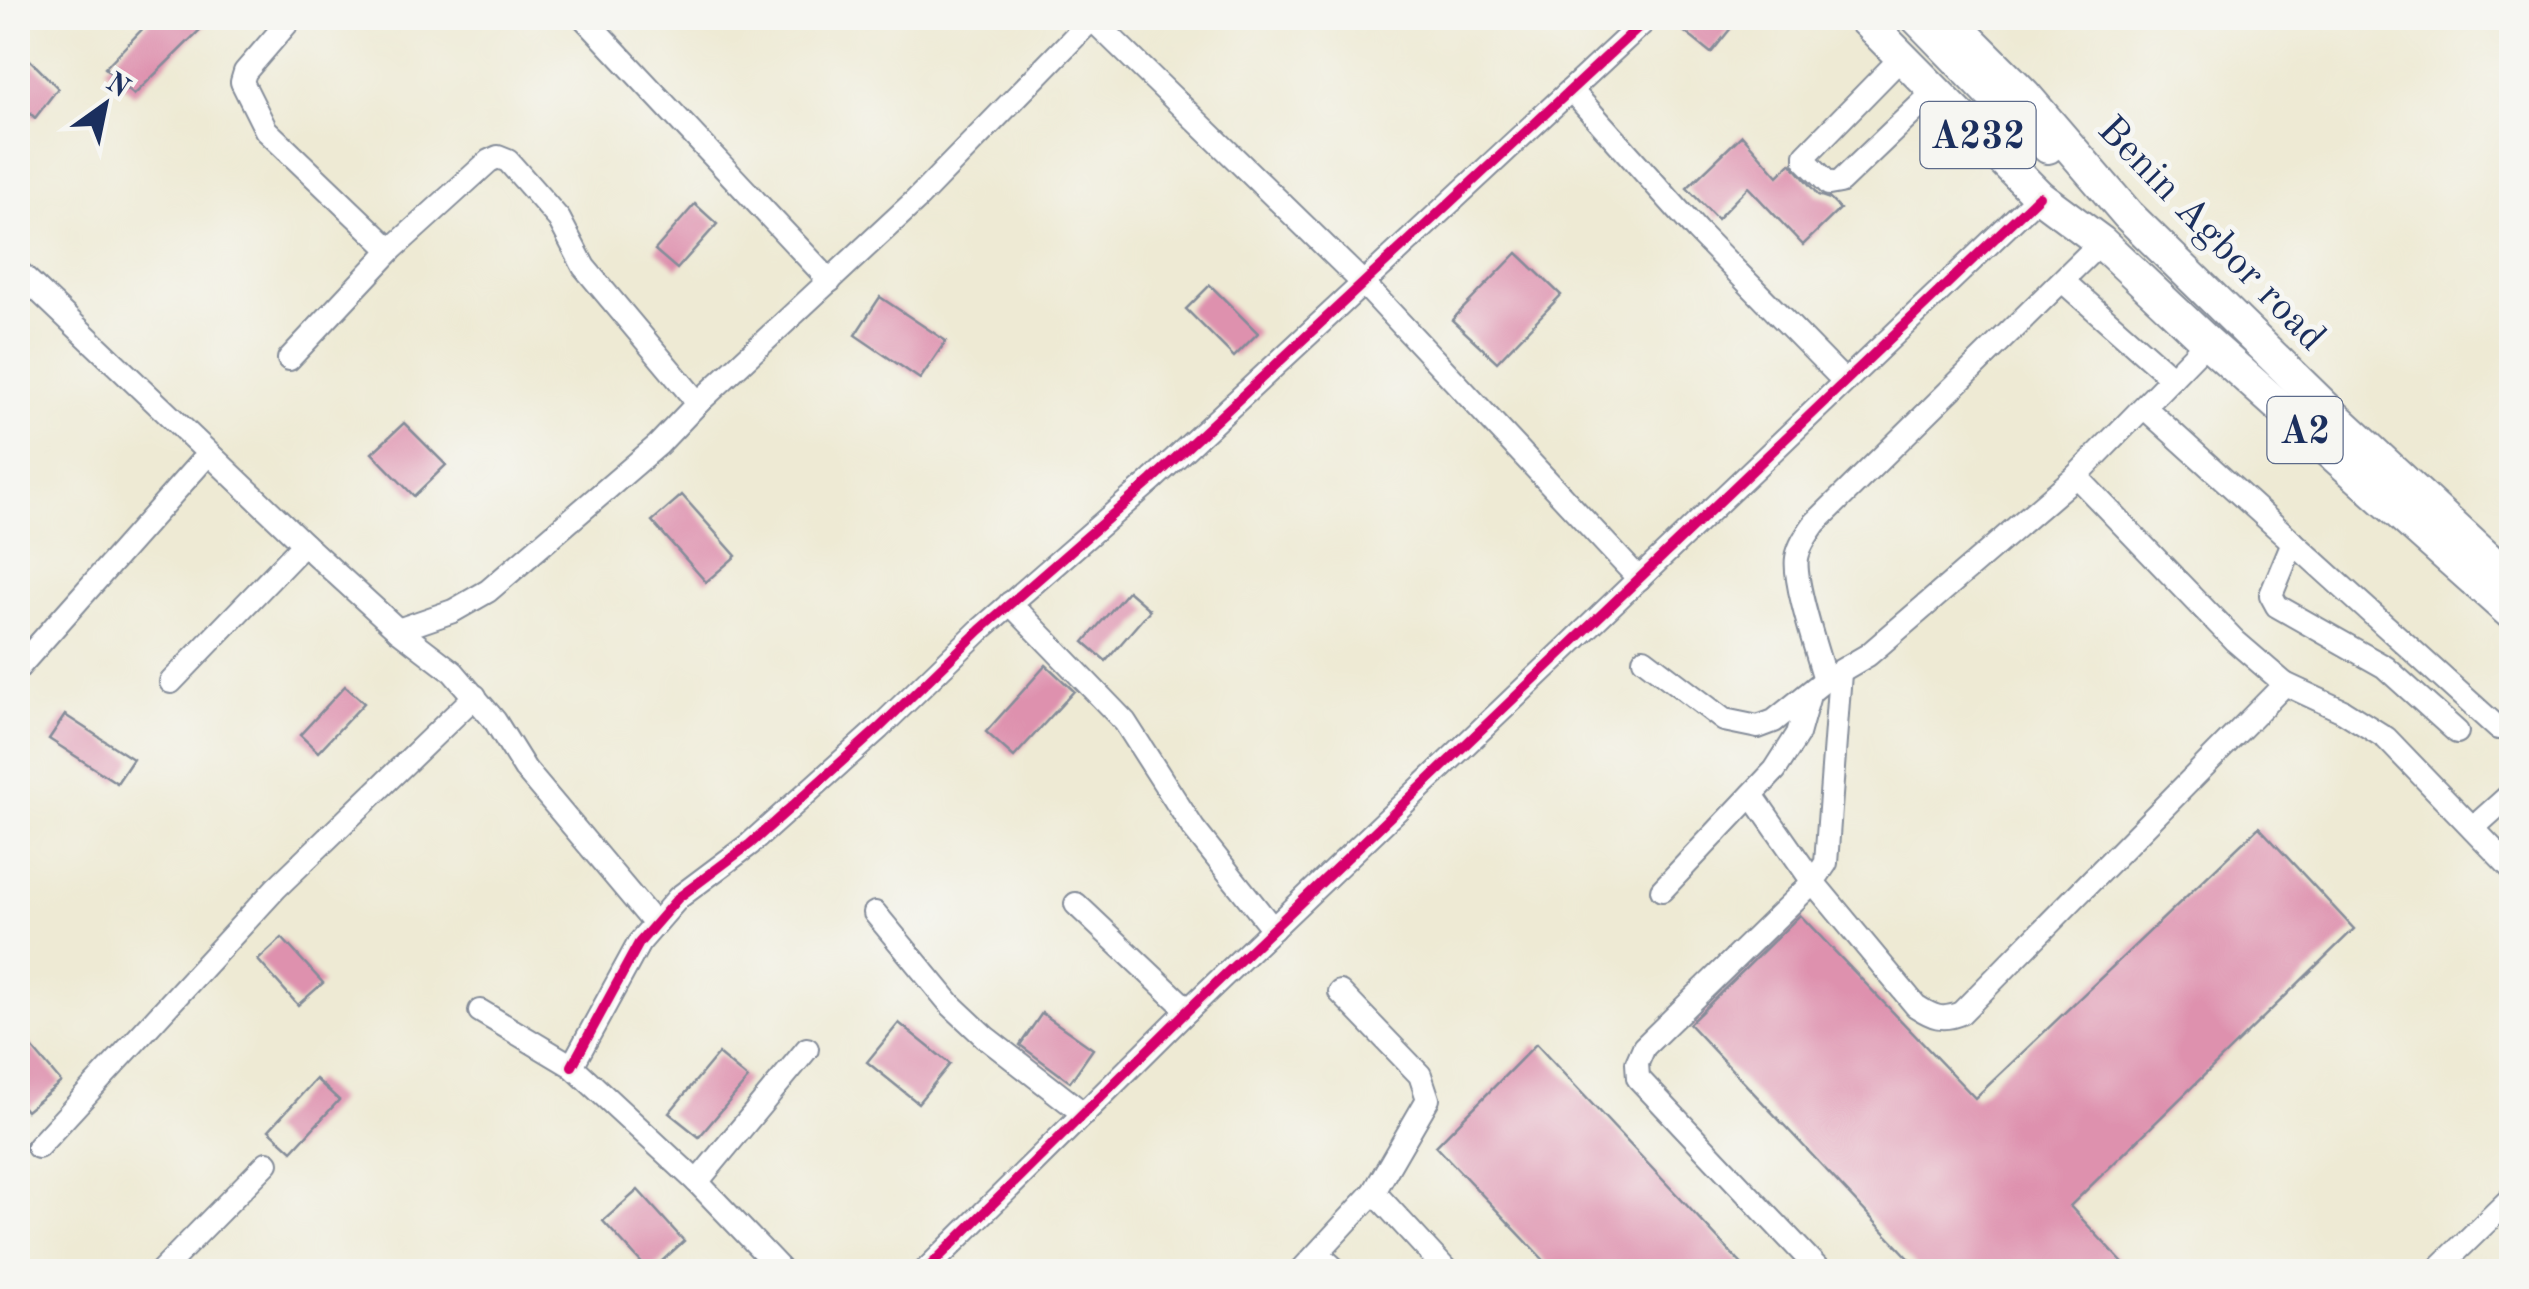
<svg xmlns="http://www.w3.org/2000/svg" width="2529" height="1289" font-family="'Old Standard TT',serif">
	<rect width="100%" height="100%" fill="#f6f6f2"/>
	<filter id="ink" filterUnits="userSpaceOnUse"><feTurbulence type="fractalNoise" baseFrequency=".01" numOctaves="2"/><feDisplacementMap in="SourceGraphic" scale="20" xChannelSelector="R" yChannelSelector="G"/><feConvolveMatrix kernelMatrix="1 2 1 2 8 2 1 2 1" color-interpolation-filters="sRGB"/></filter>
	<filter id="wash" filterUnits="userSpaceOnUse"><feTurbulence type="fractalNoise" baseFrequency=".0048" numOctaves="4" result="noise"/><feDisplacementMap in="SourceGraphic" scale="40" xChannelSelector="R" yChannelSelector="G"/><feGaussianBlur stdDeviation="2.25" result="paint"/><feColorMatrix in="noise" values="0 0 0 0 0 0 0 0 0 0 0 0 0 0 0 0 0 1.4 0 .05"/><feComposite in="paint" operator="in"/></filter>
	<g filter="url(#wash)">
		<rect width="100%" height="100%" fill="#eeead4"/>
		<g id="blocks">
			<g fill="#de91ae">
				<polygon points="153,18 212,18 134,95 105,68"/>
				<polygon points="1690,18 1739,18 1711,53 1681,29"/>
				<polygon points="18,48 58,88 35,118 18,101"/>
				<polygon points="1742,135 1778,176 1791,163 1818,195 1830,199 1840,209 1803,245 1748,187 1717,219 1687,188"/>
				<polygon points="695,204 717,224 677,269 655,250"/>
				<polygon points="1517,253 1561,295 1497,362 1452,320"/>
				<polygon points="1210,285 1258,333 1234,357 1186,309"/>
				<polygon points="880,297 946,341 920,379 855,335"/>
				<polygon points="404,423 446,465 414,496 372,453"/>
				<polygon points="682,495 736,556 706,582 652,521"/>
				<polygon points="1128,591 1150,610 1106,661 1084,642"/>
				<polygon points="1046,665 1074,691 1014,757 986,732"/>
				<polygon points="345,686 364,703 318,752 300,735"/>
				<polygon points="65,715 133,759 117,783 49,739"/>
				<polygon points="2259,827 2354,929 2070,1206 2131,1272 1922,1272 1689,1024 1800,915 1975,1098"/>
				<polygon points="282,938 323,983 298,1005 258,960"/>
				<polygon points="1042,1013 1093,1049 1070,1082 1020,1045"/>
				<polygon points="899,1023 950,1064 918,1103 867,1062"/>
				<polygon points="18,1031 61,1082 26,1111 18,1101"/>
				<polygon points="1536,1044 1749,1272 1555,1272 1436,1146"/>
				<polygon points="718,1054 748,1079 699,1137 669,1113"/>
				<polygon points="316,1079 339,1100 292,1151 269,1130"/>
				<polygon points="638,1190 684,1241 650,1272 603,1221"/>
			</g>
		</g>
	</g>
	<g filter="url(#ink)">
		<use href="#blocks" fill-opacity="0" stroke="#848c99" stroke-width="2.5"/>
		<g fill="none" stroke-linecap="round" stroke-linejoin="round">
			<defs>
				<g id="minor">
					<polyline points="285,18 289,21 245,72 242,82 266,130 391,250"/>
					<polyline points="584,18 830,281"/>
					<polyline points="1092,19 1363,283 1639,579"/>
					<polyline points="1901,58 1806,155 1806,161 1829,184 1840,182 1935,91"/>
					<polyline points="1571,90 1697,231 1844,381"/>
					<polyline points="18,271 304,544 398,630 453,672 495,721 525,769 655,924"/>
					<polyline points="2064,282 2172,378"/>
					<polyline points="289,359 391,250 489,161 498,157 508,161 559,219 584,267 698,403"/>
					<polyline points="2144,407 2498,728"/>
					<polyline points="2076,476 2235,641 2285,684 2343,711 2386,738 2512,869"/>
					<polyline points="2293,542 2271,595 2277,606 2385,667 2457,732"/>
					<polyline points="1010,603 1125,722 1193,828 1273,929"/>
					<polyline points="398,630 453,611 488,591 658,445 698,403 916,200 1093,18"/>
					<polyline points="1644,659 1724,720 1758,727 1774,721 1825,680 1868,655 2076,476 2207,342"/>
					<polyline points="18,668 208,454"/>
					<path d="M1825 680C1818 654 1793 582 1797 558 1799 545 1808 533 1815 523L2101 242"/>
					<polyline points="171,682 304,544"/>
					<path d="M1752 795 1813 882 1916 1006C1933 1017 1942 1021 1961 1013L2285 684"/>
					<polyline points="2473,828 2512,793"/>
					<polyline points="1662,890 1775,770 1798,734 1809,695"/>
					<polyline points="1076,904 1188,1010"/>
					<polyline points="875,913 951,1005 985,1037 1084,1114"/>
					<polyline points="480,1011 572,1066 697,1182 783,1272"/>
					<polyline points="572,1066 639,943 678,898 750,844 879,728 980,630 1152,480 1648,18"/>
					<polyline points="38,1147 276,888 475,696"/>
					<polyline points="697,1182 807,1049"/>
					<polyline points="1374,1192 1448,1272"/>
					<polyline points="1318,1254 1338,1272"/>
					<polyline points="160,1272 267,1163"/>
					<polyline points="924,1272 1188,1010 2039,196"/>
					<polyline points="1300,1272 1374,1192 1428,1099 1420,1075 1340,992"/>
					<polyline points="1821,1272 1638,1078 1637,1063 1644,1047 1813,882 1826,863 1840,673"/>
					<polyline points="2435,1272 2512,1197"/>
				</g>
				<g id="highway">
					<polyline points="1863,18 2039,196 2101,242 2207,342 2512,614"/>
					<polyline points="1917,18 2015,119 2048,147"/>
					<polyline points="1948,18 2024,94 2128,215 2333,415 2512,581"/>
				</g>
			</defs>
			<use href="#minor" stroke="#848c99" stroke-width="26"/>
			<use href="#highway" stroke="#848c99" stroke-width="36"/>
			<use href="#minor" stroke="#fff" stroke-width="22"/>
			<use href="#highway" stroke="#fff" stroke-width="32"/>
			<defs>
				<g id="cycleway">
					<polyline points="572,1066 639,943 678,898 750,844 879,728 980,630 1152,480 1648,18"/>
					<polyline points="924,1272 1188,1010 2039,196"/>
				</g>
			</defs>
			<use href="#cycleway" stroke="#f6f6f2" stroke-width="16"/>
			<use href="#cycleway" stroke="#d6006c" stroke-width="10"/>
		</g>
	</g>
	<g text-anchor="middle" stroke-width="10" stroke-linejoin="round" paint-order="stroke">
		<g fill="#f6f6f2" stroke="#5d6b8a" stroke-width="2.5">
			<rect x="1920.5" y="102" width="115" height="66" rx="8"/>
			<rect x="2267.5" y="397" width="75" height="66" rx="8"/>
		</g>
		<g font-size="38" font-weight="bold" fill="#1b2f5e">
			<text x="1978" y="148">A232</text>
			<text x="2305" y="443">A2</text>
		</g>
		<g font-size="40" fill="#1b2f5e" stroke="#f6f6f2">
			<text transform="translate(2213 232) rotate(46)" y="14">Benin Agbor road</text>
		</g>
	</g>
	<rect width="2529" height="1289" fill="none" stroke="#f6f6f2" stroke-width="60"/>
	<g transform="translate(105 105) rotate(33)" stroke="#f6f6f2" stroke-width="8" paint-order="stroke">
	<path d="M0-8L18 38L0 25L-18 38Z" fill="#1b2f5e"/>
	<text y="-15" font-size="28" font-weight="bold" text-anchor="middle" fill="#1b2f5e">N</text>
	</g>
</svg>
